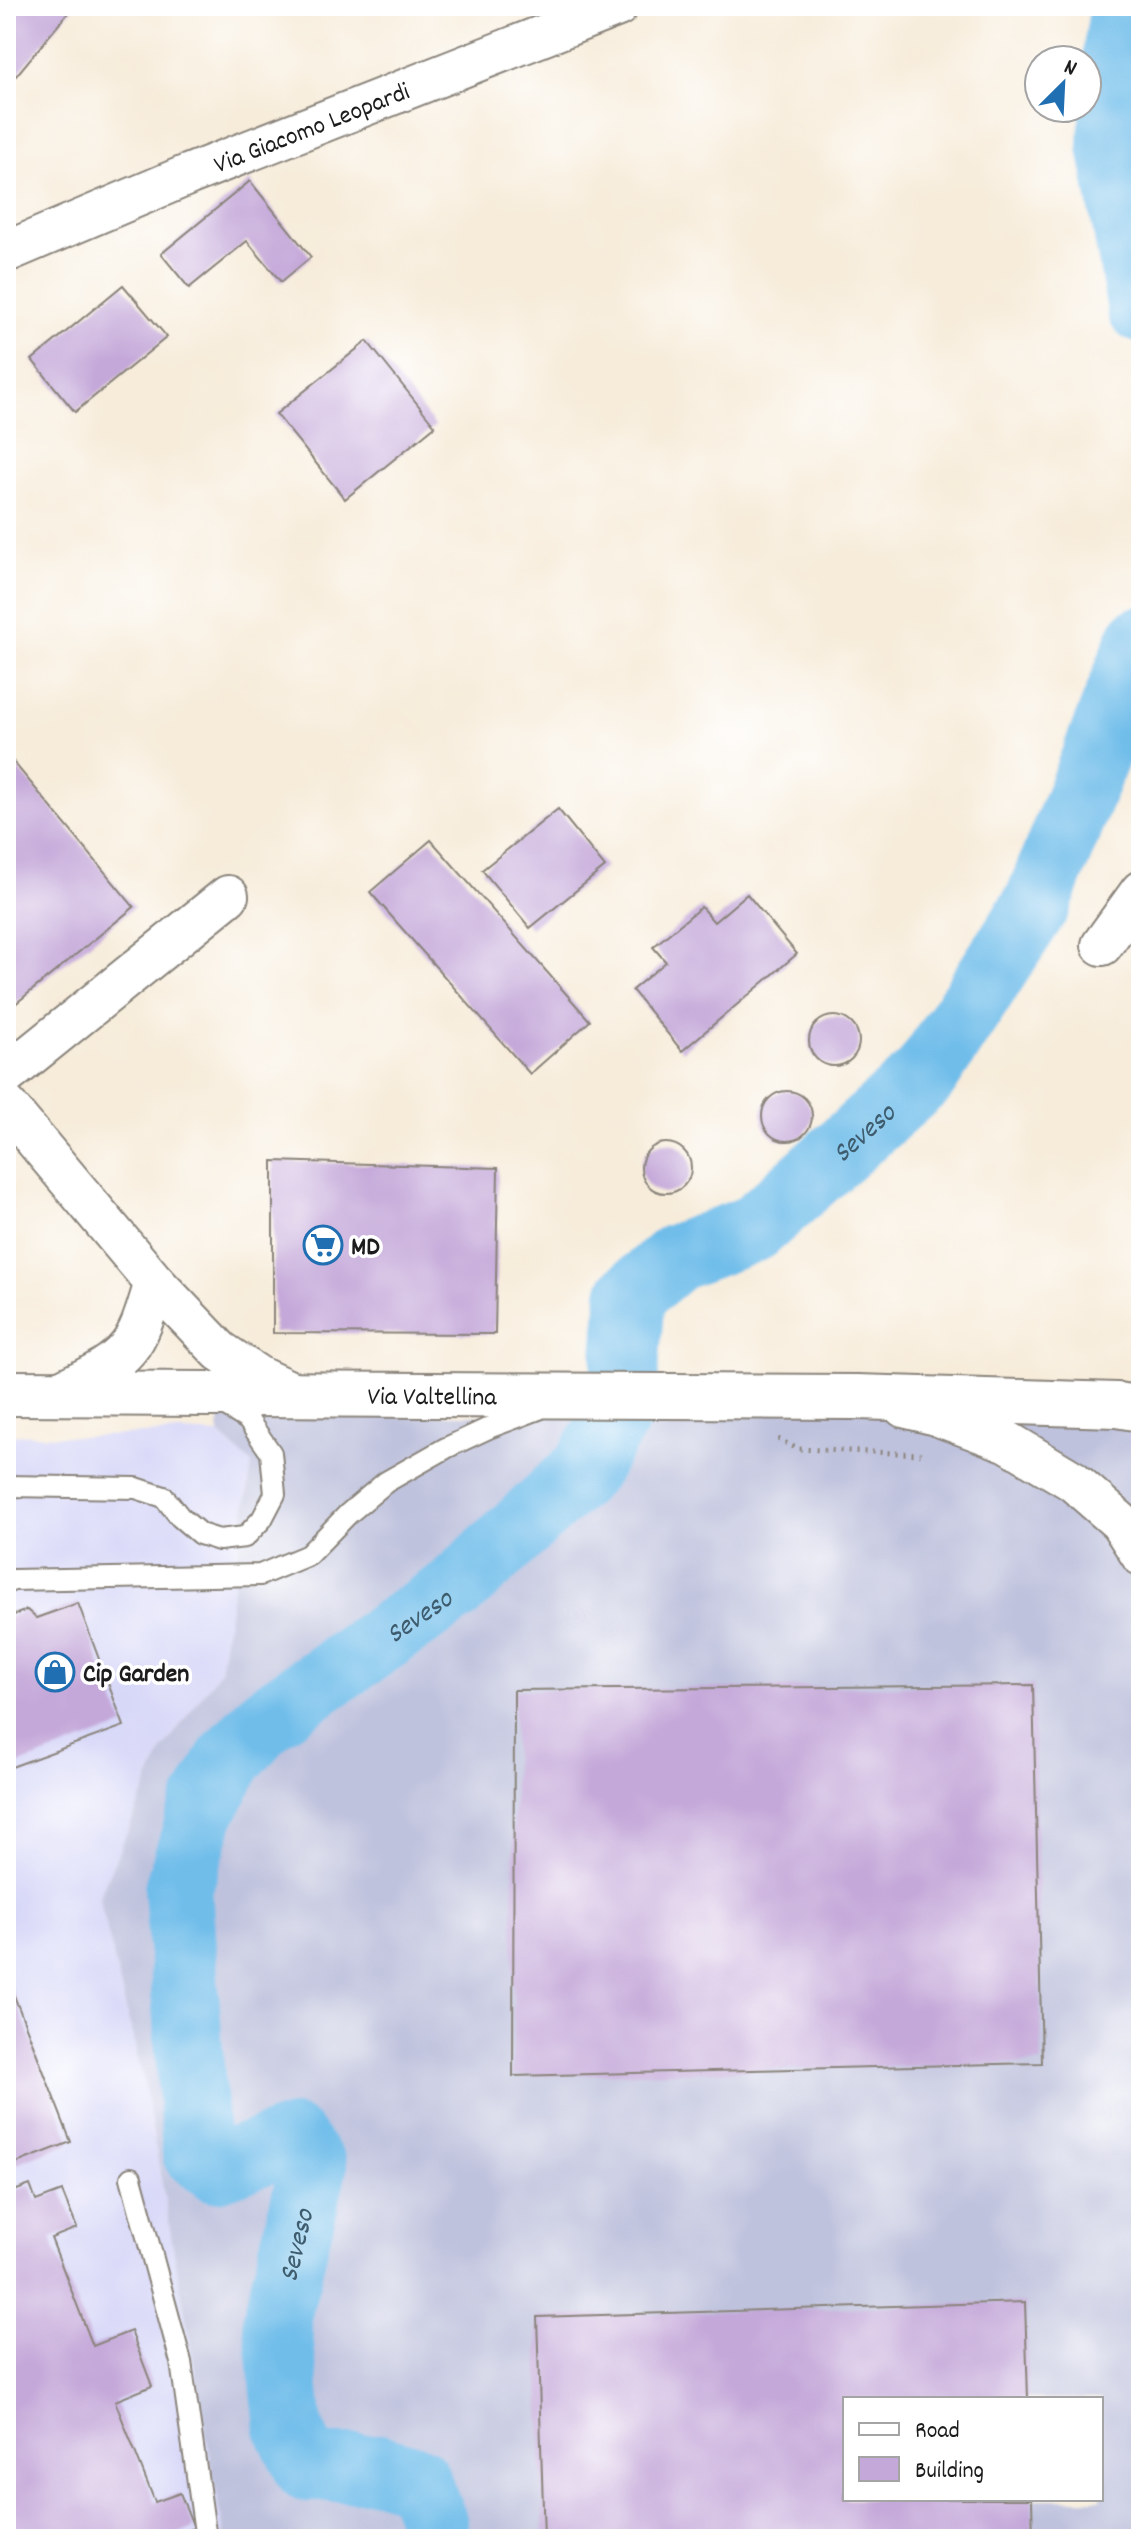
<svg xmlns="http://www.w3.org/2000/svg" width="1147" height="2545" font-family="Dekko,sans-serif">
	<rect width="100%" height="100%" fill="#fff"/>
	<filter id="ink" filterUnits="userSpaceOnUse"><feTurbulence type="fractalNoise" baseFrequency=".0125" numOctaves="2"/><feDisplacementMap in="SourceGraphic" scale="16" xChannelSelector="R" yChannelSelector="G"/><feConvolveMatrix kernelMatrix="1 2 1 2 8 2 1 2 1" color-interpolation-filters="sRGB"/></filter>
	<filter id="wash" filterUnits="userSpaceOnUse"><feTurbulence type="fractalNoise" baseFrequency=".006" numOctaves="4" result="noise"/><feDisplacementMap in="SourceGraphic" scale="32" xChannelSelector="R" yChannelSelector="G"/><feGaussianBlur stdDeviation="1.8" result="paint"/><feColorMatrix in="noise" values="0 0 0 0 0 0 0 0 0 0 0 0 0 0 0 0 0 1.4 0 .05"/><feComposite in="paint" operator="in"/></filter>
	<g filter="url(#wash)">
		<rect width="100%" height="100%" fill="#f7ecda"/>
		<polygon fill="#d7d7f8" points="181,1432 219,1434 252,1464 220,1671 163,1749 99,1897 145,2088 225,2539 6,2539 6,1434 84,1437"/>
		<path fill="#bfc2dd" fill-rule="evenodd" d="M848 1410 1141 1423V2539H225L145 2088 99 1897 163 1749 220 1671 252 1464 219 1434 220 1418ZM845 2399H1101V2499H845Z"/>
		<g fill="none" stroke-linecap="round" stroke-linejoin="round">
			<g stroke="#70bdea" stroke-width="68">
				<polyline points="1124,6 1117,49 1112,146 1141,309"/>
				<path id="s1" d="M429 2539 434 2524 416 2479 379 2468H308L289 2428 277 2317 313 2167 293 2140 216 2168 196 2153 178 1889 202 1812 230 1759 268 1717 454 1590 586 1468 622 1407 631 1295 675 1258 754 1228 925 1076 1038 902 1141 640"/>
			</g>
		</g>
		<g id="blocks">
			<g fill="#c4a8d9">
				<polygon points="6,6 74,6 6,88"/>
				<polygon points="250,181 311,257 281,282 247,241 189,288 161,254"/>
				<polygon points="123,285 167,337 75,412 32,360"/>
				<polygon points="367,341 435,426 345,499 276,414"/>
				<polygon points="6,753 134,907 14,1005 6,995"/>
				<polygon points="558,809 605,867 530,928 482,870"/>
				<polygon points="431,840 590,1021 530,1074 370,892"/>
				<polygon points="747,894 797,954 682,1051 632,990 666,962 653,947 701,907 714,922"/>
				<circle cx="834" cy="1041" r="25"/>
				<circle cx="787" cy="1116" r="25"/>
				<circle cx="666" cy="1168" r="25"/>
				<polygon points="273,1161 498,1168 495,1334 273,1333"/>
				<polygon points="78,1603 124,1726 6,1769 6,1618 27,1610 36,1618"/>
				<polygon points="1033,1685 1042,2063 513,2076 514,1690"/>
				<polygon points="6,1975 71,2142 6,2167"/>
				<polygon points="30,2185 36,2201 62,2191 77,2228 51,2238 93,2346 131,2331 152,2386 115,2401 155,2502 180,2493 194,2528 169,2539 6,2539 6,2194"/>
				<polygon points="1025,2302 1028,2399 845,2399 845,2499 1032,2499 1033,2539 544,2539 537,2317"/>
			</g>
		</g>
	</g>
	<g filter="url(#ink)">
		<use href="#blocks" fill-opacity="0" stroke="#8a847b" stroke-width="2"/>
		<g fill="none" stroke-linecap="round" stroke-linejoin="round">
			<defs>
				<g id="service">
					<polyline points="6,1486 136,1488 164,1497 180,1517 200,1534 219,1540 245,1537 262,1519 275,1494 271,1453 248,1420 221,1403"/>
					<polyline points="6,1583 13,1580 260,1575 308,1555 348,1514 386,1482 446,1448 491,1427 539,1409"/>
					<polyline points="131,2178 181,2362 206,2539"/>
				</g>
				<g id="minor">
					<path id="s2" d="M6 252 190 174 618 6"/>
					<polyline points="1102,945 1141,891"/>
					<polyline points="6,1075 228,896"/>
					<polyline points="6,1105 155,1283"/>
					<path d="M57 1393C81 1380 110 1370 128 1348 142 1331 148 1304 155 1283L220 1351 259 1377 298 1395"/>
					<polyline points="904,1407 933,1414 1008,1442 1073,1481 1120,1522 1141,1555"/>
				</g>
				<g id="tertiary">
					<path id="s3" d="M6 1393 857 1397 1117 1405 1141 1409"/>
				</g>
			</defs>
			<use href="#service" stroke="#8a847b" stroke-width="24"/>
			<use href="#minor" stroke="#8a847b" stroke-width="44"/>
			<use href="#tertiary" stroke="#8a847b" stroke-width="48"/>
			<polyline stroke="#8a847b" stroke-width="5" stroke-dasharray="2 6" stroke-linecap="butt" points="778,1439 798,1449 921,1454"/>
			<use href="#service" stroke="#fff" stroke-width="20"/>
			<use href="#minor" stroke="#fff" stroke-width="40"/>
			<use href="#tertiary" stroke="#fff" stroke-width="44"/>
		</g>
	</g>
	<defs>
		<symbol id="supermarket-ring" viewBox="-11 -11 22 22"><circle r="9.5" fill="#fff" stroke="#1f6fb2" stroke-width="1.5"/><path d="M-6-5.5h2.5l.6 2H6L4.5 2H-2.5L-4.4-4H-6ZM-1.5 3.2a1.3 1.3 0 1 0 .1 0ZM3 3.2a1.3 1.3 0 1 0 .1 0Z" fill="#1f6fb2"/></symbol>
		<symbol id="shop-ring" viewBox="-11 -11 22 22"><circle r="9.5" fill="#fff" stroke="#1f6fb2" stroke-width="1.5"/><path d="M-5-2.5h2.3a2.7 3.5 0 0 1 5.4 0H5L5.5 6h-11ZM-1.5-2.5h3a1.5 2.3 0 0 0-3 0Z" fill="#1f6fb2"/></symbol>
	</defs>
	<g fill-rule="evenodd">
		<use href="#supermarket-ring" x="301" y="1223" width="44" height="44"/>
		<use href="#shop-ring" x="33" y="1650" width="44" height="44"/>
	</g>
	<g text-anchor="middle" stroke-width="7" stroke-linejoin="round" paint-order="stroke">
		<g font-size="26" fill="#1c1c1c" stroke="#fff">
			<text dy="9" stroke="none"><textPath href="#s2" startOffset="330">Via Giacomo Leopardi</textPath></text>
			<text dy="9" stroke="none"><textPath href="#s3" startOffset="426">Via Valtellina</textPath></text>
		</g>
		<g font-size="26" font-weight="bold" fill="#1c1c1c" stroke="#fff" text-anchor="start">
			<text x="351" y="1254">MD</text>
			<text x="83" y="1681">Cip Garden</text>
		</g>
		<g font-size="28" font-style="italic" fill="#3e5c6e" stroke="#fff">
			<text dy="10" stroke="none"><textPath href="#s1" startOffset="1962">Seveso</textPath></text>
			<text dy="10" stroke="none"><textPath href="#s1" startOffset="1268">Seveso</textPath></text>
			<text dy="10" stroke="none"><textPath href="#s1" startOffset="404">Seveso</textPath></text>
		</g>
	</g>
	<rect width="1147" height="2545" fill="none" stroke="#fff" stroke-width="32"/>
	<rect x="843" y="2397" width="260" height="104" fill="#ffffff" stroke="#a4a4a4" stroke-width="2"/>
	<rect x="859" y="2423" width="40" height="12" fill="#ffffff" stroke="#a4a4a4" stroke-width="2"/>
	<text x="915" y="2437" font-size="24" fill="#1c1c1c">Road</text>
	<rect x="859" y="2457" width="40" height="24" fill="#c4a8d9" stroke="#a4a4a4" stroke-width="2"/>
	<text x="915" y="2477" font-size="24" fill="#1c1c1c">Building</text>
	<g transform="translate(1063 84) rotate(24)"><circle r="38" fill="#ffffff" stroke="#a4a4a4" stroke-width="2"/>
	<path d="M0-6L14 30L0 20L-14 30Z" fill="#1f6fb2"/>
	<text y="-12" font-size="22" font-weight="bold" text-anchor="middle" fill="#1c1c1c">N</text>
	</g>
</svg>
